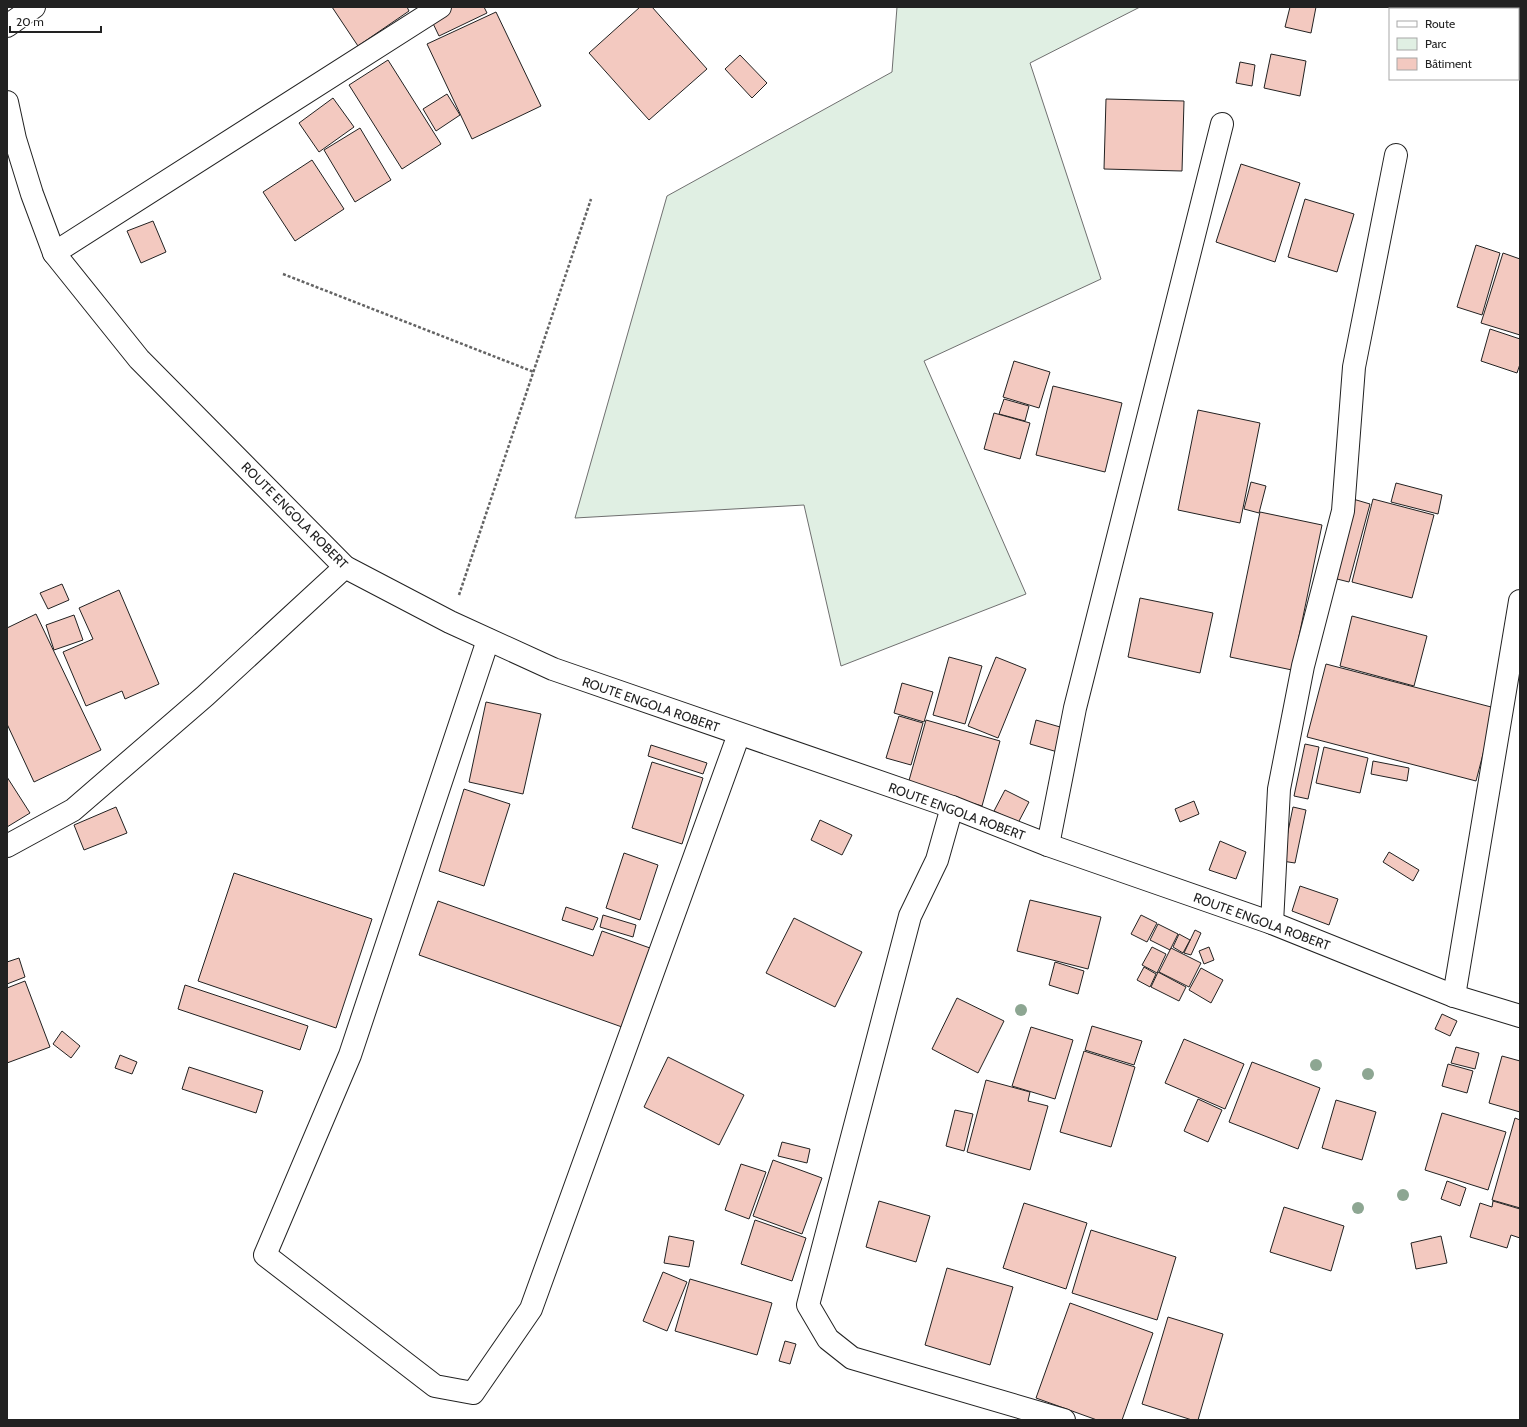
<svg xmlns="http://www.w3.org/2000/svg" width="1527" height="1427" font-family="Cabin,sans-serif">
	<rect width="100%" height="100%" fill="#fff"/>
	<polygon fill="#e0efe3" stroke="#6f6f6f" points="897,7 1140,7 1030,63 1101,279 924,361 1026,594 841,666 804,505 575,518 667,196 892,72"/>
	<g fill="#f3c9c0" stroke="#222">
		<polygon points="332,7 407,7 409,11 358,46"/>
		<polygon points="446,7 484,7 487,13 439,36 429,15"/>
		<polygon points="640,7 652,7 707,69 649,120 589,53"/>
		<polygon points="1290,7 1316,7 1311,33 1285,27"/>
		<polygon points="496,12 541,106 472,139 427,44"/>
		<polygon points="1271,54 1306,61 1300,96 1264,88"/>
		<polygon points="740,55 767,83 752,98 725,69"/>
		<polygon points="388,60 441,144 402,169 349,85"/>
		<polygon points="1240,62 1255,65 1252,86 1236,83"/>
		<polygon points="447,94 460,115 436,131 423,109"/>
		<polygon points="333,98 354,127 319,152 299,123"/>
		<polygon points="1106,99 1184,101 1182,171 1104,169"/>
		<polygon points="360,128 391,180 355,202 324,150"/>
		<polygon points="312,160 344,209 295,241 263,192"/>
		<polygon points="1241,164 1300,183 1275,262 1216,242"/>
		<polygon points="1305,199 1354,214 1337,272 1288,257"/>
		<polygon points="153,221 166,252 141,263 127,231"/>
		<polygon points="1476,245 1500,253 1482,315 1457,307"/>
		<polygon points="1503,253 1520,259 1520,335 1481,323"/>
		<polygon points="1490,329 1520,339 1520,364 1517,373 1481,361"/>
		<polygon points="1014,361 1050,372 1039,408 1003,397"/>
		<polygon points="1053,386 1122,403 1105,472 1036,455"/>
		<polygon points="1004,399 1029,406 1025,421 999,414"/>
		<polygon points="1198,410 1260,423 1240,523 1178,510"/>
		<polygon points="994,413 1030,423 1020,459 984,449"/>
		<polygon points="1251,482 1266,486 1259,513 1244,509"/>
		<polygon points="1396,483 1442,495 1438,514 1391,502"/>
		<polygon points="1353,499 1370,504 1349,582 1333,578"/>
		<polygon points="1373,499 1434,515 1412,598 1352,582"/>
		<polygon points="1260,512 1322,525 1292,670 1230,657"/>
		<polygon points="62,584 69,600 48,609 40,593"/>
		<polygon points="119,590 159,684 125,699 122,691 86,706 63,652 93,639 79,608"/>
		<polygon points="1140,598 1213,613 1200,673 1128,657"/>
		<polygon points="36,614 101,750 34,782 7,724 7,628"/>
		<polygon points="74,615 83,640 54,650 46,625"/>
		<polygon points="1352,616 1427,636 1414,686 1340,666"/>
		<polygon points="949,657 982,666 965,724 933,715"/>
		<polygon points="996,657 1026,669 998,738 968,726"/>
		<polygon points="1326,664 1495,708 1476,781 1307,737"/>
		<polygon points="902,683 933,692 924,722 894,713"/>
		<polygon points="486,702 541,714 523,794 469,782"/>
		<polygon points="899,716 923,723 911,765 886,758"/>
		<polygon points="926,720 1000,741 982,806 908,784"/>
		<polygon points="1036,720 1067,729 1061,753 1030,744"/>
		<polygon points="1305,744 1319,747 1308,799 1294,796"/>
		<polygon points="651,745 707,763 703,774 648,756"/>
		<polygon points="1324,747 1368,758 1360,793 1316,783"/>
		<polygon points="1373,761 1409,768 1407,781 1371,774"/>
		<polygon points="652,762 703,778 682,844 632,828"/>
		<polygon points="7,777 30,813 7,827"/>
		<polygon points="464,789 510,804 484,886 439,871"/>
		<polygon points="1005,790 1029,802 1018,823 994,811"/>
		<polygon points="1194,801 1199,814 1180,822 1175,809"/>
		<polygon points="116,807 127,833 84,850 74,825"/>
		<polygon points="1293,807 1306,810 1295,863 1282,861"/>
		<polygon points="820,820 852,835 842,855 811,840"/>
		<polygon points="1220,841 1246,852 1236,879 1209,870"/>
		<polygon points="1389,852 1419,870 1413,881 1383,862"/>
		<polygon points="624,853 658,865 640,920 606,908"/>
		<polygon points="234,873 372,919 336,1028 198,981"/>
		<polygon points="1300,886 1338,899 1329,925 1292,911"/>
		<polygon points="1030,900 1101,917 1088,969 1017,951"/>
		<polygon points="438,901 593,956 602,931 650,948 622,1027 419,955"/>
		<polygon points="566,907 598,918 593,930 562,920"/>
		<polygon points="603,915 636,925 633,937 600,927"/>
		<polygon points="1141,915 1157,923 1147,942 1131,934"/>
		<polygon points="794,918 862,952 835,1007 766,973"/>
		<polygon points="1158,924 1178,934 1170,950 1150,940"/>
		<polygon points="1195,930 1201,933 1191,955 1184,953"/>
		<polygon points="1179,934 1190,940 1183,953 1173,947"/>
		<polygon points="1152,947 1166,954 1157,973 1142,965"/>
		<polygon points="1209,947 1214,960 1204,964 1199,951"/>
		<polygon points="1171,948 1201,963 1189,987 1159,972"/>
		<polygon points="19,958 25,977 7,984 7,962"/>
		<polygon points="1055,962 1084,971 1078,994 1049,985"/>
		<polygon points="1144,967 1156,974 1150,987 1137,980"/>
		<polygon points="1201,968 1223,980 1211,1003 1189,990"/>
		<polygon points="1158,972 1186,987 1179,1001 1151,987"/>
		<polygon points="25,981 50,1047 7,1063 7,988"/>
		<polygon points="185,985 308,1026 300,1050 178,1009"/>
		<polygon points="957,998 1004,1021 978,1073 932,1049"/>
		<polygon points="1442,1014 1457,1021 1450,1036 1435,1029"/>
		<polygon points="1092,1026 1142,1041 1134,1065 1085,1050"/>
		<polygon points="1031,1027 1073,1040 1055,1099 1012,1086"/>
		<polygon points="62,1031 80,1046 71,1058 53,1044"/>
		<polygon points="1184,1039 1244,1064 1225,1109 1165,1083"/>
		<polygon points="1456,1047 1479,1053 1475,1069 1451,1063"/>
		<polygon points="1084,1051 1135,1067 1111,1147 1060,1132"/>
		<polygon points="120,1055 137,1062 132,1074 115,1068"/>
		<polygon points="1502,1056 1520,1061 1520,1112 1489,1103"/>
		<polygon points="668,1057 744,1095 719,1145 644,1107"/>
		<polygon points="1252,1062 1320,1088 1298,1149 1229,1122"/>
		<polygon points="1448,1064 1473,1071 1467,1093 1442,1086"/>
		<polygon points="189,1067 263,1091 256,1113 182,1089"/>
		<polygon points="986,1080 1030,1092 1028,1101 1048,1106 1030,1170 967,1152"/>
		<polygon points="1198,1099 1222,1110 1208,1142 1184,1131"/>
		<polygon points="1336,1100 1376,1112 1362,1160 1322,1148"/>
		<polygon points="955,1110 973,1114 964,1151 946,1146"/>
		<polygon points="1442,1113 1506,1132 1488,1190 1425,1170"/>
		<polygon points="1515,1118 1520,1120 1520,1208 1492,1200"/>
		<polygon points="782,1142 810,1149 807,1163 778,1156"/>
		<polygon points="773,1160 822,1178 802,1234 753,1216"/>
		<polygon points="741,1164 766,1172 749,1219 725,1210"/>
		<polygon points="1447,1181 1466,1188 1460,1206 1441,1199"/>
		<polygon points="879,1201 930,1216 916,1262 866,1247"/>
		<polygon points="1493,1201 1520,1209 1520,1238 1511,1235 1507,1248 1470,1237 1480,1203 1492,1207"/>
		<polygon points="1024,1203 1087,1223 1066,1289 1003,1268"/>
		<polygon points="1284,1207 1344,1226 1331,1271 1270,1252"/>
		<polygon points="755,1220 806,1238 792,1281 741,1264"/>
		<polygon points="1091,1230 1176,1257 1157,1320 1072,1293"/>
		<polygon points="669,1236 694,1241 689,1267 664,1263"/>
		<polygon points="1441,1236 1447,1263 1416,1269 1411,1243"/>
		<polygon points="947,1268 1013,1287 990,1365 925,1345"/>
		<polygon points="663,1272 687,1282 667,1331 643,1321"/>
		<polygon points="690,1279 772,1303 757,1355 675,1331"/>
		<polygon points="1070,1303 1153,1333 1122,1420 1097,1420 1036,1398"/>
		<polygon points="1168,1317 1223,1334 1198,1420 1192,1420 1142,1404"/>
		<polygon points="785,1341 796,1344 790,1364 779,1361"/>
	</g>
	<g fill="none" stroke-linecap="round" stroke-linejoin="round">
		<defs>
			<g id="minor">
				<polyline points="7,26 34,7"/>
				<polyline points="7,102 15,139 32,194 54,253 139,359 345,567 450,622 553,669 952,807 1048,845 1272,923 1454,996 1520,1016"/>
				<polyline points="54,253 440,7"/>
				<polyline points="488,640 350,1055 265,1255 435,1386 473,1393 531,1309 739,734"/>
				<polyline points="952,807 937,860 910,916 808,1305 828,1339 852,1358 1064,1420"/>
				<polyline points="1048,845 1075,708 1222,124"/>
				<polyline points="7,846 73,810 205,696 345,567"/>
				<polyline points="1272,923 1279,789 1303,666 1343,511 1354,367 1396,155"/>
				<polyline points="1454,996 1520,601"/>
			</g>
		</defs>
		<use href="#minor" stroke="#222" stroke-width="24"/>
		<g stroke="#646464" stroke-width="2.5" stroke-dasharray="3 2" stroke-linecap="butt">
			<polyline points="283,274 534,372"/>
			<polyline points="459,595 591,199"/>
		</g>
		<use href="#minor" stroke="#fff" stroke-width="22"/>
	</g>
	<g fill="#8da692">
		<circle cx="1021" cy="1010" r="6"/>
		<circle cx="1316" cy="1065" r="6"/>
		<circle cx="1368" cy="1074" r="6"/>
		<circle cx="1403" cy="1195" r="6"/>
		<circle cx="1358" cy="1208" r="6"/>
	</g>
	<g text-anchor="middle" stroke-width="3" stroke-linejoin="round" paint-order="stroke">
		<g font-size="13" fill="#222" stroke="#fff">
			<text transform="translate(295 515) rotate(45)" y="5">ROUTE ENGOLA ROBERT</text>
			<text transform="translate(651 704) rotate(19)" y="5">ROUTE ENGOLA ROBERT</text>
			<text transform="translate(957 811) rotate(20)" y="5">ROUTE ENGOLA ROBERT</text>
			<text transform="translate(1262 921) rotate(20)" y="5">ROUTE ENGOLA ROBERT</text>
		</g>
	</g>
	<rect width="1527" height="1427" fill="none" stroke="#222222" stroke-width="16"/>
	<rect x="1389" y="8" width="130" height="72" fill="#ffffff" stroke="#a7a7a7"/>
	<rect x="1397" y="21" width="20" height="6" fill="#ffffff" stroke="#a7a7a7"/>
	<text x="1425" y="28" font-size="12" fill="#222222">Route</text>
	<rect x="1397" y="38" width="20" height="12" fill="#e0efe3" stroke="#a7a7a7"/>
	<text x="1425" y="48" font-size="12" fill="#222222">Parc</text>
	<rect x="1397" y="58" width="20" height="12" fill="#f3c9c0" stroke="#a7a7a7"/>
	<text x="1425" y="68" font-size="12" fill="#222222">Bâtiment</text>
	<path d="M10 26v6h91v-6" fill="none" stroke="#222222" stroke-width="2"/>
	<text x="16" y="26" font-size="12" fill="#222222" stroke="#ffffff" stroke-width="3" paint-order="stroke">20 m</text>
</svg>
